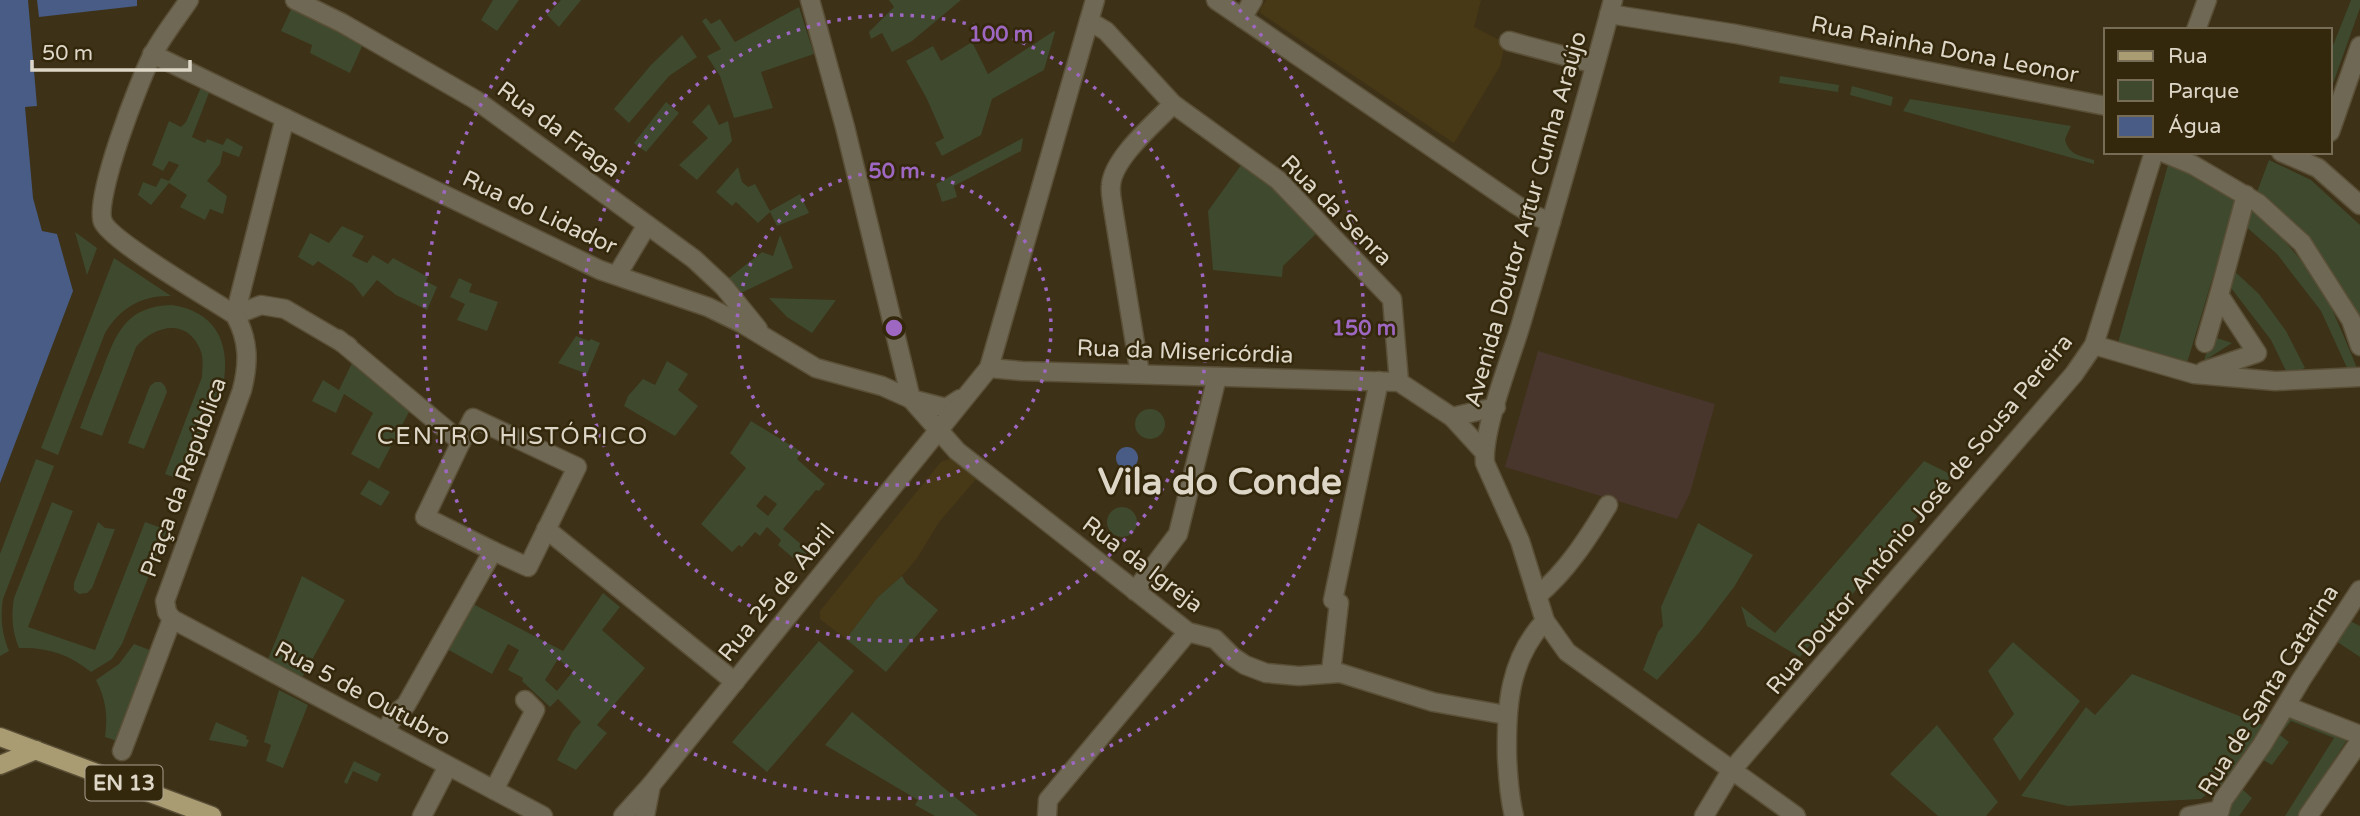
<svg xmlns="http://www.w3.org/2000/svg" width="2360" height="816" font-family="'Varela Round',sans-serif">
	<rect width="100%" height="100%" fill="#3d3117"/>
	<g fill="#483916">
		<polygon points="1266,0 1481,0 1474,27 1505,43 1500,66 1454,143 1259,12"/>
		<polygon points="950,459 976,479 939,522 917,558 902,576 878,597 846,639 820,619 820,611 941,462"/>
	</g>
	<polygon fill="#48362c" points="1538,351 1715,404 1690,493 1677,519 1505,467"/>
	<g fill="#3e492e" fill-rule="evenodd">
		<polygon points="493,0 519,0 497,31 481,20"/>
		<polygon points="561,0 581,0 559,27 547,15"/>
		<polygon points="889,0 961,0 912,41 892,52 882,33 871,39 869,32 894,7"/>
		<polygon points="2351,0 2360,0 2360,8 2330,92 2330,53"/>
		<polygon points="293,5 364,42 350,73 310,53 312,45 281,31"/>
		<polygon points="799,7 814,54 761,72 773,108 734,118 720,76 707,56 721,49 702,21 706,18 711,24 720,19 735,42"/>
		<polygon points="1054,31 1055,32 1044,70 992,99 981,135 942,156 935,143 944,138 927,99 906,61 933,46 941,61 972,42 988,74"/>
		<polygon points="682,35 697,57 669,76 629,123 614,109 651,65"/>
		<polygon points="1780,76 1839,85 1838,92 1779,83"/>
		<polygon points="202,85 210,90 192,137 205,143 207,139 223,145 227,138 243,147 239,157 223,151 220,164 207,181 227,196 223,214 210,209 205,220 180,207 187,195 169,183 151,205 138,195 143,182 156,187 161,178 169,181 179,165 169,161 163,171 152,165 169,121 181,127 186,122"/>
		<polygon points="1852,86 1893,97 1891,106 1850,95"/>
		<path d="M1910 99 2071 126 2065 139C2068 155 2081 156 2094 160V164L1903 111Z"/>
		<polygon points="666,102 679,113 646,152 634,143"/>
		<polygon points="709,104 719,125 728,121 732,141 697,180 679,165 708,138 692,122"/>
		<polygon points="1023,138 1021,151 954,186 957,197 942,202 936,184"/>
		<path d="M2269 160 2311 180 2360 225V325C2339 274 2301 225 2257 192Z"/>
		<polygon points="1244,161 1318,232 1283,266 1282,277 1213,270 1208,211"/>
		<polygon points="2168,165 2190,170 2237,197 2187,363 2118,343"/>
		<polygon points="738,167 742,182 748,187 755,184 770,211 800,194 809,213 777,226 770,212 758,223 736,202 732,206 716,192"/>
		<path d="M2249 206C2281 234 2312 269 2331 307 2341 329 2350 351 2359 373L2348 370 2321 311 2277 254 2243 224Z"/>
		<polygon points="342,226 364,236 352,256 367,263 373,255 388,264 393,258 428,277 426,281 437,287 427,310 396,295 377,280 363,297 353,284 318,261 313,266 298,257 310,233 329,243"/>
		<polygon points="75,232 97,248 87,275"/>
		<polygon points="780,235 793,268 741,293 729,278 762,252 773,256"/>
		<path d="M114 258 171 296C142 295 120 308 105 333L58 455 41 448Z"/>
		<polygon points="2231,268 2259,294 2286,331 2305,368 2288,375 2271,340 2228,284"/>
		<polygon points="459,278 472,284 469,292 498,302 487,331 457,320 465,304 450,297"/>
		<polygon points="769,298 836,300 812,333 787,317"/>
		<path d="M172 305C213 311 230 340 224 380L186 482 165 474 202 377C202 368 204 358 200 349 186 317 154 326 136 347L102 436 80 428C87 409 94 390 102 371 116 333 126 306 172 305Z"/>
		<polygon points="576,336 589,341 591,339 600,343 587,374 558,363"/>
		<polygon points="2211,336 2232,343 2204,361"/>
		<polygon points="667,361 688,374 678,390 698,406 675,436 624,406 628,396 643,379 655,385"/>
		<polygon points="352,363 410,410 379,469 351,454 373,413 344,394 336,413 312,401 323,380 339,390"/>
		<polygon points="155,382 161,382 165,386 167,392 144,449 128,443 150,386"/>
		<circle cx="1150" cy="424" r="15"/>
		<path d="M751 421 802 452 797 459 825 484 819 491 816 490 783 529 809 551 799 563 778 545 781 540 767 527 760 536 755 532 742 547 739 545 732 552 701 524 746 468 730 453ZM765 495 777 504 768 516 756 506Z"/>
		<path d="M36 459 54 466 3 599C0 618 2 634 9 651L0 656V554Z"/>
		<polygon points="1924,461 1952,475 1800,657 1747,626 1741,606 1775,633"/>
		<polygon points="369,480 390,492 381,506 360,494"/>
		<path d="M52 502 73 511 28 627 95 650 145 522 167 530 122 644 112 659 91 672C69 654 47 647 19 648 12 631 11 616 14 598Z"/>
		<circle cx="1122" cy="522" r="15"/>
		<polygon points="98,522 105,528 115,529 92,588 87,593 79,594 74,590 74,583"/>
		<polygon points="1698,523 1753,555 1734,587 1699,633 1657,680 1643,670 1658,632 1663,626 1661,607"/>
		<polygon points="302,576 345,600 302,678 268,659"/>
		<polygon points="902,576 906,583 938,610 886,672 846,639 878,597"/>
		<path d="M603 593 620 607 602 630 645 668 597 725 607 733 576 770 557 760 573 731 581 722 558 699 550 707 522 681 523 678 508 670 519 650 508 644 492 674 447 649 473 604 563 651ZM558 659 573 671 557 691 545 680Z"/>
		<polygon points="2348,620 2360,626 2360,657 2336,641"/>
		<polygon points="819,641 854,671 767,772 732,742"/>
		<polygon points="2013,642 2080,701 2020,781 1993,739 2014,714 1988,671"/>
		<path d="M134 644 155 652 123 743 105 737C108 715 106 700 96 680L119 664Z"/>
		<polygon points="2132,674 2265,726 2222,789 2217,786 2201,799 2068,806 2021,796 2086,707 2095,715"/>
		<polygon points="279,690 308,705 283,768 266,761 271,745 264,742"/>
		<polygon points="852,712 978,816 935,816 915,805 918,800 825,745"/>
		<polygon points="2287,716 2347,740 2298,816 2285,816 2334,738 2291,721 2280,735 2289,742 2272,765 2263,760 2242,789 2252,798 2239,816 2224,816 2227,808"/>
		<polygon points="216,722 247,736 246,739 249,740 246,747 209,740"/>
		<polygon points="1937,725 1998,802 1986,816 1938,816 1890,774"/>
		<polygon points="354,761 381,774 377,782 353,771 347,784 344,782"/>
	</g>
	<g fill="#485c85">
		<polygon points="0,0 28,0 37,106 25,107 33,198 42,231 57,234 73,291 0,483"/>
		<polygon points="37,0 137,0 137,6 39,17"/>
		<circle cx="1127" cy="458" r="11"/>
	</g>
	<g fill="none" stroke-linecap="round" stroke-linejoin="round">
		<defs>
			<g id="minor">
				<polyline points="295,0 342,23 476,100 694,259 724,287 758,329"/>
				<polyline points="810,0 845,127 911,399 957,451 1188,632 1215,639 1233,657 1245,665 1266,673 1299,676 1340,673 1433,702 1506,715"/>
				<polyline points="1216,0 1515,204 1533,215 1551,222"/>
				<path d="M1613 0C1584 108 1553 216 1521 324 1511 358 1482 430 1485 463L1520 541 1545 621 1567 652 1796 816"/>
				<polyline points="1609,14 1736,34 2106,106"/>
				<polyline points="1242,18 1253,0"/>
				<polyline points="1089,21 1106,31 1173,104 1278,180 1392,299 1399,382"/>
				<polyline points="2196,30 2207,0"/>
				<polyline points="1509,41 1595,64"/>
				<polyline points="152,54 600,270 708,307 743,324 816,368 882,386 911,399 946,408 960,399"/>
				<polyline points="2330,132 2360,46"/>
				<polyline points="2162,152 2193,165 2258,203 2302,243 2351,320 2360,346"/>
				<polyline points="2281,152 2318,168 2360,205"/>
				<polyline points="617,275 647,225"/>
				<polyline points="235,315 285,118"/>
				<polyline points="235,315 261,305 285,309 348,346"/>
				<polyline points="338,339 461,442 473,418 577,467 528,567 493,551 406,705 395,714 385,732"/>
				<polyline points="2205,343 2219,295"/>
				<polyline points="2094,345 2194,374 2275,381 2360,377"/>
				<polyline points="989,368 1022,371 1399,382 1452,417 1484,452"/>
				<polyline points="2204,371 2257,353 2219,295 2246,195"/>
				<path d="M1140 374 1113 208C1112 200 1110 192 1111 185 1113 158 1155 123 1173 104"/>
				<polyline points="1452,417 1496,407"/>
				<polyline points="461,442 425,517 493,551"/>
				<polyline points="546,529 735,682"/>
				<polyline points="1135,591 1178,534 1217,377"/>
				<path d="M1537 596C1567 571 1588 538 1608 505"/>
				<polyline points="172,619 543,816"/>
				<polyline points="1331,672 1339,603 1333,600 1379,381"/>
				<polyline points="2286,706 2360,735"/>
				<path d="M122 751 172 619 167 612 165 601 242 390C249 363 249 340 235 315 211 299 112 242 103 222 93 200 140 78 153 54 163 35 177 18 189 0"/>
				<polyline points="494,790 535,710 525,700"/>
				<polyline points="422,816 448,766"/>
				<polyline points="623,816 651,785 989,368 1095,0"/>
				<polyline points="645,816 651,785"/>
				<polyline points="1047,816 1048,800 1188,632"/>
				<path d="M1514 816C1509 796 1508 778 1507 757 1506 707 1509 659 1545 621"/>
				<polyline points="1704,816 1731,771 2074,374 2094,345 2154,152"/>
				<polyline points="2189,816 2220,810"/>
				<polyline points="2218,816 2223,800 2262,745 2301,680 2360,590"/>
				<polyline points="2308,816 2360,741"/>
			</g>
			<g id="major">
				<polyline points="0,737 212,816"/>
				<polyline points="0,765 36,750"/>
			</g>
		</defs>
		<use href="#minor" stroke="#5a4f37" stroke-width="21"/>
		<use href="#major" stroke="#5a4f37" stroke-width="21"/>
		<use href="#minor" stroke="#6f6854" stroke-width="18"/>
		<use href="#major" stroke="#aa9c72" stroke-width="18"/>
	</g>
	<g fill="none" stroke="#9e68c2" stroke-width="3.5" stroke-dasharray="3.5 7">
		<circle cx="894" cy="328" r="157"/>
		<circle cx="894" cy="328" r="313"/>
		<path d="M1232 2A470 470 0 1 1 556 2"/>
	</g>
	<g text-anchor="middle" stroke-width="5" stroke-linejoin="round" paint-order="stroke">
		<rect fill="#33270c" stroke="#aba290" stroke-width="2" x="85.5" y="765.5" width="77" height="35" rx="5"/>
		<g font-size="21" font-weight="bold" fill="#ded7c8">
			<text x="124" y="790">EN 13</text>
		</g>
		<g font-size="23" fill="#ded7c8" stroke="#33270c">
			<text transform="translate(1945 49) rotate(11)" y="8">Rua Rainha Dona Leonor</text>
			<text transform="translate(559 129) rotate(36)" y="8">Rua da Fraga</text>
			<text transform="translate(1337 210) rotate(45)" y="8">Rua da Senra</text>
			<text transform="translate(540 212) rotate(25)" y="8">Rua do Lidador</text>
			<text transform="translate(1525 219) rotate(-74)" y="8">Avenida Doutor Artur Cunha Araújo</text>
			<text transform="translate(1185 351) rotate(2)" y="8">Rua da Misericórdia</text>
			<text transform="translate(183 477) rotate(-70)" y="8">Praça da República</text>
			<text transform="translate(1919 514) rotate(-50)" y="8">Rua Doutor António José de Sousa Pereira</text>
			<text transform="translate(1143 564) rotate(37)" y="8">Rua da Igreja</text>
			<text transform="translate(776 592) rotate(-51)" y="8">Rua 25 de Abril</text>
			<text transform="translate(2268 690) rotate(-58)" y="8">Rua de Santa Catarina</text>
			<text transform="translate(363 693) rotate(28)" y="8">Rua 5 de Outubro</text>
		</g>
		<g font-size="24" letter-spacing="2" fill="#ded7c8" stroke="#33270c">
			<text x="513" y="444">CENTRO HISTÓRICO</text>
		</g>
		<g font-size="37" font-weight="bold" fill="#ded7c8" stroke="#33270c">
			<text x="1220" y="494">Vila do Conde</text>
		</g>
	</g>
	<circle cx="894" cy="328" r="10" fill="#9e68c2" stroke="#33270c" stroke-width="3.5"/>
	<g font-size="21" text-anchor="middle" font-weight="bold" fill="#9e68c2" stroke="#33270c" stroke-width="5" stroke-linejoin="round" paint-order="stroke">
		<text x="1001" y="41">100 m</text>
		<text x="894" y="178">50 m</text>
		<text x="1364" y="335">150 m</text>
	</g>
	<rect x="2104" y="28" width="228" height="126" fill="#33270c" stroke="#776d57" stroke-width="2"/>
	<rect x="2118" y="51" width="35" height="10" fill="#aa9c72" stroke="#776d57" stroke-width="2"/>
	<text x="2168" y="63" font-size="21" fill="#ded7c8">Rua</text>
	<rect x="2118" y="80" width="35" height="21" fill="#3e492e" stroke="#776d57" stroke-width="2"/>
	<text x="2168" y="98" font-size="21" fill="#ded7c8">Parque</text>
	<rect x="2118" y="116" width="35" height="21" fill="#485c85" stroke="#776d57" stroke-width="2"/>
	<text x="2168" y="133" font-size="21" fill="#ded7c8">Água</text>
	<path d="M32 60v10h158v-10" fill="none" stroke="#ded7c8" stroke-width="3.5"/>
	<text x="42" y="60" font-size="21" fill="#ded7c8" stroke="#33270c" stroke-width="5" paint-order="stroke">50 m</text>
</svg>
